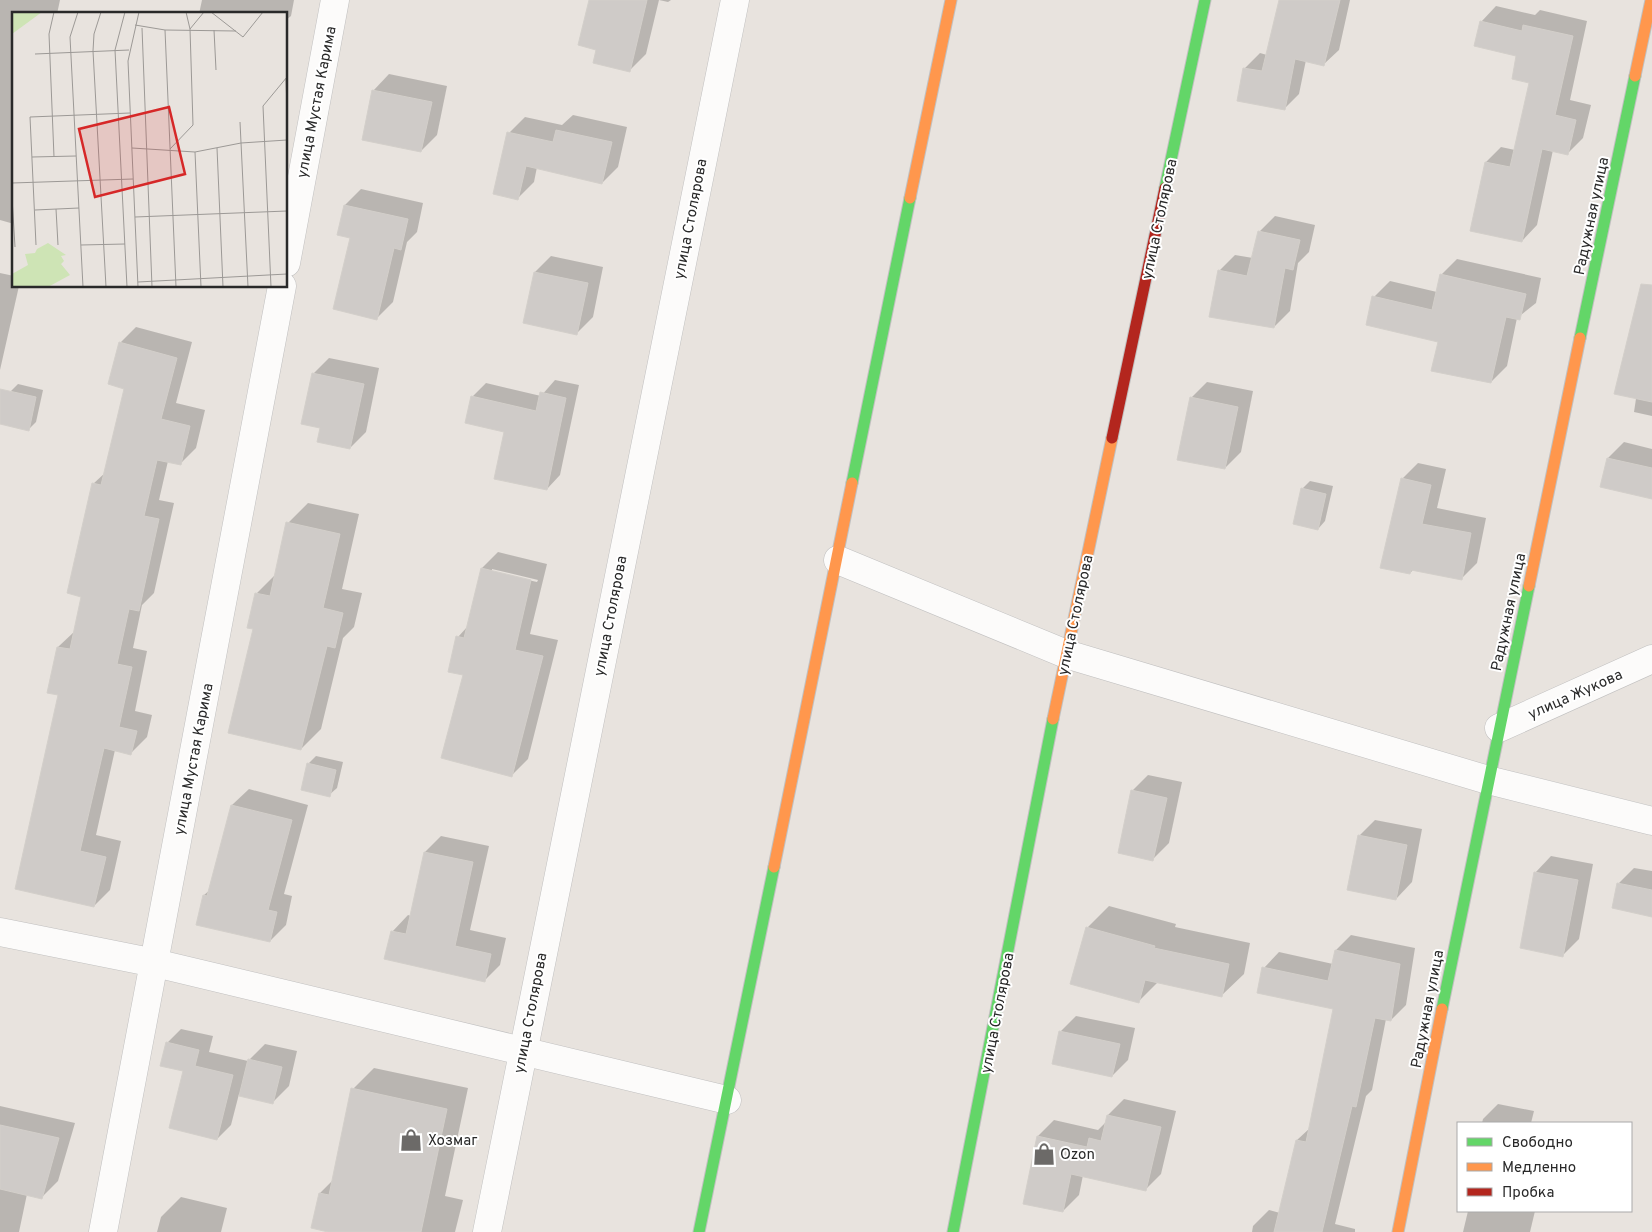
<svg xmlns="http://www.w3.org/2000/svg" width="1652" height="1232" font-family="Overpass,sans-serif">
	<rect width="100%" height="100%" fill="#e8e3de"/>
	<g fill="#0003" fill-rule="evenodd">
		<polygon points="0,0 60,0 57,14 14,14 14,224 0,220"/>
		<polygon points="202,0 294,0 291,16 286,20 286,14 199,14"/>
		<polygon points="590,0 671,0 668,2 659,0 646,54 630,70 598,49"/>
		<polygon points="1280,0 1350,0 1339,50 1324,64 1306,60 1299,94 1284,109 1238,100 1245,68 1260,53 1267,55"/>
		<polygon points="1496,6 1535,15 1540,10 1587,21 1570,100 1591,105 1583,138 1568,153 1553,150 1537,225 1522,241 1471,230 1486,162 1501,147 1515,150 1531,82 1518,55 1481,22"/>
		<polygon points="389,74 447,86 437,135 421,151 373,91"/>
		<polygon points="573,115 627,127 618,167 602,183 537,167 534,182 518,198 509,133 525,117 562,125"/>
		<polygon points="361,189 423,203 417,232 407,242 393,302 377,318 351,237 345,205"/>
		<polygon points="1275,216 1315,225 1309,252 1298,263 1290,311 1274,327 1219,271 1235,255 1253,258 1259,232"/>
		<polygon points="551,256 603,267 593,317 577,333 535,272"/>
		<polygon points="1457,259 1541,278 1536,303 1517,318 1507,366 1491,382 1439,341 1374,297 1390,281 1437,292 1441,275"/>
		<polygon points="0,273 14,276 14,286 19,286 0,370"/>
		<polygon points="1652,292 1652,416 1634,412"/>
		<polygon points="136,327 192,342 176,403 205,410 196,448 180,464 168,461 159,500 174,503 154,593 142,605 133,648 147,651 135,711 152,715 147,737 131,753 115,750 96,835 121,841 110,890 94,906 16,888 59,694 58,647 75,631 82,597 93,484 106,472 125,388 120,343"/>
		<polygon points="329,358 379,368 366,432 350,448 322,427 313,374"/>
		<polygon points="555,380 579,385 560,475 547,489 506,431 472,397 486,383 541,396"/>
		<polygon points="1207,382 1253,391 1241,452 1225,468 1191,398"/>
		<polygon points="18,384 43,390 36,422 28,430 10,392"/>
		<polygon points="1624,442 1652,449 1652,498 1608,458"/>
		<polygon points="1418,463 1446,469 1437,508 1486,518 1477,563 1461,579 1413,570 1410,573 1402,479"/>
		<polygon points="1310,481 1333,486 1325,521 1318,529 1302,489"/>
		<polygon points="308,503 359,514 342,589 362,593 354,627 343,638 321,729 301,749 255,628 256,594 276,574 288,523"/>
		<path d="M498 552 547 564 530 634 558 640 528 759 512 775 464 674 458 637 468 626 482 568ZM492 569 538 580 537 582 492 572Z"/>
		<polygon points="316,756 343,762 337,788 329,795 308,764"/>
		<polygon points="1148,775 1182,782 1169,843 1153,859 1132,791"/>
		<polygon points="249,789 308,805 284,894 292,896 286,925 270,941 204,895 210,890 232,805"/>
		<polygon points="1375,820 1422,829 1412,882 1396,899 1359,836"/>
		<polygon points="441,836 489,846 470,930 506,938 500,965 484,981 392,932 408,915 411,916 425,852"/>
		<polygon points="1551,856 1593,864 1579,939 1563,955 1535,873"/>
		<polygon points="1634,868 1652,871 1652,916 1618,884"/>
		<polygon points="1109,906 1176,924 1175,927 1250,943 1244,974 1222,995 1158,982 1138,1002 1087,928"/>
		<polygon points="1351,935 1415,948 1406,1005 1391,1020 1386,1019 1372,1090 1366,1096 1335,1224 1355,1229 1355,1232 1252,1232 1253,1226 1269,1210 1280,1213 1297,1140 1310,1128 1334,1008 1264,968 1279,952 1333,964 1336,950"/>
		<polygon points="1076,1016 1135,1028 1128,1060 1112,1076 1060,1032"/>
		<polygon points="181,1029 213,1036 209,1052 248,1061 265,1044 297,1051 289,1086 273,1102 239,1094 231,1125 217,1139 185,1070 167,1043"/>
		<polygon points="374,1068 468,1088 445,1196 463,1200 455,1232 333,1232 312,1227 320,1193 333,1180 353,1089"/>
		<polygon points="1124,1099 1176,1111 1161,1174 1145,1190 1083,1175 1079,1195 1063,1211 1038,1136 1054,1120 1098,1130 1107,1121 1108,1115"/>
		<polygon points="1498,1104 1534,1111 1531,1123 1482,1123 1483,1119"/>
		<polygon points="0,1106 75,1123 58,1181 42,1197 27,1194 19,1232 0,1232"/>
		<polygon points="181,1197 227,1208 221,1232 157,1232 161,1217"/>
		<polygon points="1468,1211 1535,1211 1530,1232 1463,1232"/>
	</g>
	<g fill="#cfcbc8" stroke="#d3cfca">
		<polygon points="589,0 647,0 630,72 593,63 596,50 578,45"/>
		<polygon points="1279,0 1340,0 1324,66 1295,59 1285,110 1237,101 1243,68 1262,71"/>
		<polygon points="1480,21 1522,31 1523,25 1573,36 1555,115 1576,120 1568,155 1542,149 1522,242 1470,231 1485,162 1510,167 1529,83 1512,79 1516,56 1474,46"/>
		<polygon points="372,90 432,102 421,152 362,140"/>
		<polygon points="556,130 612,142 602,184 526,166 518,200 493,194 507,132 553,142"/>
		<polygon points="344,205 408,219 401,250 394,248 377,320 333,309 350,238 337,235"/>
		<polygon points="1258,231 1300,240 1293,270 1285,268 1274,328 1209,317 1218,270 1247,276"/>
		<polygon points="534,272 588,283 577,335 523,323"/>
		<polygon points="1440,274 1526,294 1520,320 1506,317 1491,383 1431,371 1438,342 1366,325 1372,296 1432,310"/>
		<polygon points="1641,284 1652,285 1652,402 1614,394"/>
		<polygon points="119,342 177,358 161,419 190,426 181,465 157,460 144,516 159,519 139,611 129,609 117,664 132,667 119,727 137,731 131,755 104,748 80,851 106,857 94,907 15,889 58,695 47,693 57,647 70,649 81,597 67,593 92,483 101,485 124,389 108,384"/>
		<polygon points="312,373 364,384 350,449 317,442 320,428 301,424"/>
		<polygon points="0,389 36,397 29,431 0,424"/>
		<polygon points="540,392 566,398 547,490 494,479 504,432 465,423 471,396 536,411"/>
		<polygon points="1190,397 1238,407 1225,469 1177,460"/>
		<polygon points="1607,458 1652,468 1652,499 1600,487"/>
		<polygon points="1401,478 1431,485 1422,524 1471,533 1462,580 1411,570 1410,574 1380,568"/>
		<polygon points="1301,488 1326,494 1318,530 1293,524"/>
		<polygon points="286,522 340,534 323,608 343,613 335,648 327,646 301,750 228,733 253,629 247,628 255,593 270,596"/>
		<polygon points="481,568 531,580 515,650 543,656 512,777 441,758 463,675 448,672 456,636 464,638"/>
		<polygon points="307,763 336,770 330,797 301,790"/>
		<polygon points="1131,790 1167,798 1153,861 1118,853"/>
		<polygon points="231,805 292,820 268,910 277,912 270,942 196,925 203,895 207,896"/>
		<polygon points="1358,835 1407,845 1396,900 1347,890"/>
		<polygon points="424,852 473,862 455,946 491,954 485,982 384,959 391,931 406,934"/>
		<polygon points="1534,872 1578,880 1563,957 1520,948"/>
		<polygon points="1617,883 1652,890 1652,917 1612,908"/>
		<polygon points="1086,927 1155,946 1154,948 1229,964 1222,997 1145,980 1139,1003 1070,984"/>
		<polygon points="1335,950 1400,964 1391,1021 1375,1018 1356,1107 1352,1106 1322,1232 1274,1232 1296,1140 1306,1142 1333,1009 1257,993 1262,967 1328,981"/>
		<polygon points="1059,1031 1120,1044 1112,1077 1052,1064"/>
		<polygon points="166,1042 199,1050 195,1066 233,1075 217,1140 169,1128 183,1071 160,1066"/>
		<polygon points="248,1059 282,1067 273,1104 239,1096"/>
		<polygon points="351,1088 447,1109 421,1232 328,1232 311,1228 319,1193 329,1195"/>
		<polygon points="1107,1115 1161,1127 1146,1191 1071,1174 1063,1212 1023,1204 1037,1136 1087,1147 1089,1138 1101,1141"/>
		<polygon points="0,1125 59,1138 42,1199 0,1189"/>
	</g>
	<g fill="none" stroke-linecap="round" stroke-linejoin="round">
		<defs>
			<g id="street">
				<polyline points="286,263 335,0"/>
				<polyline points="838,560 1066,654 1488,780 1652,821"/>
				<polyline points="1499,728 1652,659"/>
				<polyline points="0,932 155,963 727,1100"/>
				<polyline points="103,1232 282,286"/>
				<polyline points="487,1232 735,0"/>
			</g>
			<g id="fast">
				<polyline points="1165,188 1205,0"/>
				<polyline points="1580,338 1635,76"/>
				<polyline points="852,483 910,198"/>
				<polyline points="1442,1009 1529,586"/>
				<polyline points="699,1232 774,867"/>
				<polyline points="953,1232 1053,719"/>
			</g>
			<g id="slow">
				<polyline points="1635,76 1651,0"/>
				<polyline points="910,198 951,0"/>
				<polyline points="1529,586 1580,338"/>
				<polyline points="1053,719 1112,438"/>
				<polyline points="774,867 852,483"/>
				<polyline points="1398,1232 1442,1009"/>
			</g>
			<polyline id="jam" points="1112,438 1165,188"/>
		</defs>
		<use href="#street" stroke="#c1c0c0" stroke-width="29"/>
		<use href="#fast" stroke="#c1c0c0" stroke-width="13"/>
		<use href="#slow" stroke="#c1c0c0" stroke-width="13"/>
		<use href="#jam" stroke="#c1c0c0" stroke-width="13"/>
		<use href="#street" stroke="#fcfbfa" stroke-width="28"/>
		<use href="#fast" stroke="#63d668" stroke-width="11"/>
		<use href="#slow" stroke="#ff974d" stroke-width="11"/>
		<use href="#jam" stroke="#b3261e" stroke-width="11"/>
	</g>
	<defs>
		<symbol id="shop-bare" viewBox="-9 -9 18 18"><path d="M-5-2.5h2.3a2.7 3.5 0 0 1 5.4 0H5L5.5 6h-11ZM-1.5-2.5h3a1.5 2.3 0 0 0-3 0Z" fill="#6c6a68" stroke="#fff" stroke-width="2.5" paint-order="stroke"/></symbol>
	</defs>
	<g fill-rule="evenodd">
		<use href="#shop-bare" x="395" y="1124" width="32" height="32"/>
		<use href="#shop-bare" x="1028" y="1138" width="32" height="32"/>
	</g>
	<g text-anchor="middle" stroke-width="4" stroke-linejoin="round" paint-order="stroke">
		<g font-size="15" fill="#292929" stroke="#fff">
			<text transform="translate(316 102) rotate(-79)" y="5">улица Мустая Карима</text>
			<text transform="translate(1591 216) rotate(-78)" y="5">Радужная улица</text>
			<text transform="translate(690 219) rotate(-79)" y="5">улица Столярова</text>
			<text transform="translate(1159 219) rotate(-78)" y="5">улица Столярова</text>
			<text transform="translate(1508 612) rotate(-78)" y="5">Радужная улица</text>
			<text transform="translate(1075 615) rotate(-78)" y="5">улица Столярова</text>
			<text transform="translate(610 616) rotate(-79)" y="5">улица Столярова</text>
			<text transform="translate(1575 694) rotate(-24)" y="5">улица Жукова</text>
			<text transform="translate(193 759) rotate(-79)" y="5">улица Мустая Карима</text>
			<text transform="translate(1427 1009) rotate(-79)" y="5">Радужная улица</text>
			<text transform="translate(530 1013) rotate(-79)" y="5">улица Столярова</text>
			<text transform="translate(997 1013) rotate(-79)" y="5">улица Столярова</text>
		</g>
		<g font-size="15" fill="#292929" stroke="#fff" text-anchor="start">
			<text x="428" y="1145">Хозмаг</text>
			<text x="1060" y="1159">Ozon</text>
		</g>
	</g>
	<g transform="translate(12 12)">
		<rect width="275" height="275" fill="#e8e3de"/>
		<path d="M0 0H30L0 22ZM36 231 54 243 49 244 52 249 49 252 58 263 36 275H0V262L16 253 13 242 23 241 25 237Z" fill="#cee4b5"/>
		<path fill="none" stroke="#9c9996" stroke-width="1" d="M66 0 58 25 71 275M89 0 82 22 81 39 94 275M113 0 103 38 115 275M174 0 178 17M199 0 231 25 251 0M123 13 153 18 224 19M130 16 140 275M153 18 164 275M202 18 204 58M23 42 117 38M274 67 275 96M228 110 236 275M120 136 183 140 229 131 275 128M205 136 211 275M158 137 181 113 178 17 192 0M183 140 189 275M20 145 64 144M42 145 37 22 42 0M0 171 121 167M0 186 3 235M44 197 46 233M23 198 67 196M123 205 275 199M24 233 18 105 118 101M69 233 113 232M126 270 275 262M126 275 116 49 127 0M259 275 251 94 275 65"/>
		<path fill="#d62828" fill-opacity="0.15" stroke="#d62828" stroke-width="2.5" d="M157 95 173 162 83 185 67 117Z"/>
		<rect width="275" height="275" fill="none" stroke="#292929" stroke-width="2.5"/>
	</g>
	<rect x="1457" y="1122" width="175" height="90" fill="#ffffff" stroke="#a9a9a9"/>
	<rect x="1467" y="1138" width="25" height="8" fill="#63d668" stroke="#a9a9a9"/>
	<text x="1502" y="1147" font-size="15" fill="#292929">Свободно</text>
	<rect x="1467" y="1163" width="25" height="8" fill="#ff974d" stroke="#a9a9a9"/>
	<text x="1502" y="1172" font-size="15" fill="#292929">Медленно</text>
	<rect x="1467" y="1188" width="25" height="8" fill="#b3261e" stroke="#a9a9a9"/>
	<text x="1502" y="1197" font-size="15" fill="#292929">Пробка</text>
</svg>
